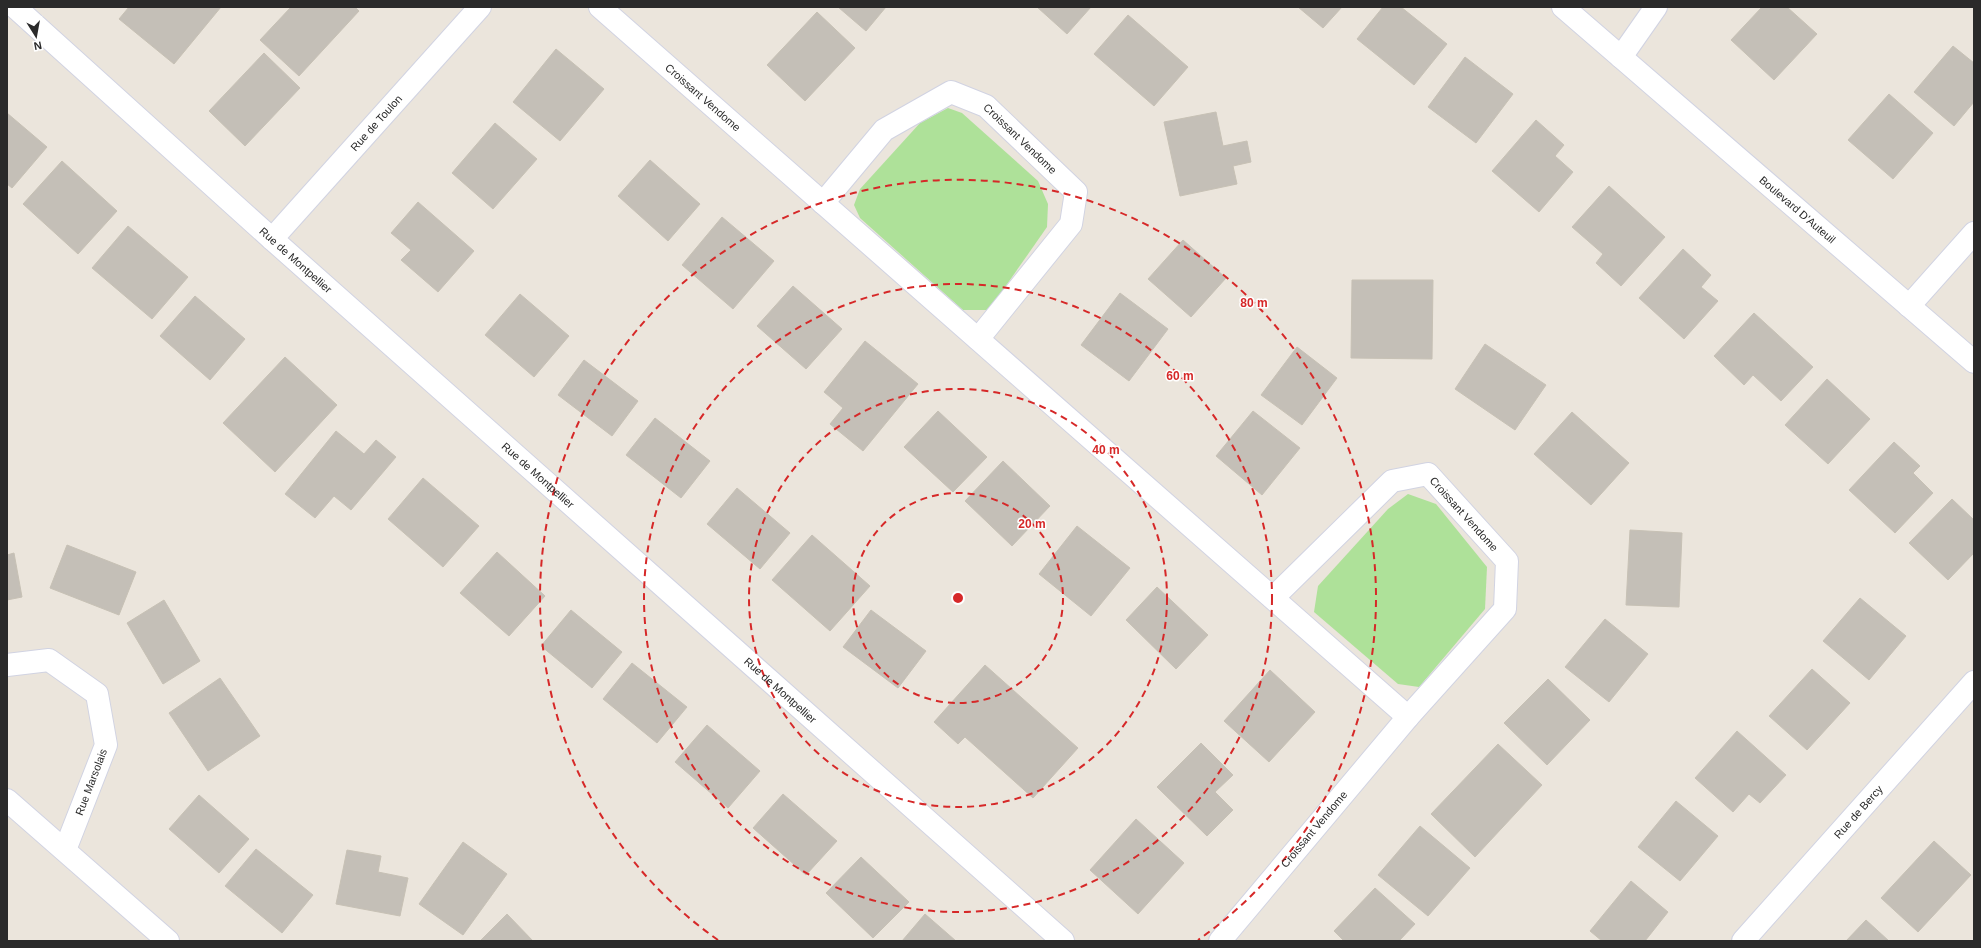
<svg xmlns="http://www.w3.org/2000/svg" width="1981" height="948" font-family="Arial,sans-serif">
	<rect width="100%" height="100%" fill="#ebe5dc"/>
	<g fill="#aee199">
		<polygon points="948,108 962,113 1038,181 1048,204 1047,227 989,310 963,310 860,218 854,205 860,189 920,123"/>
		<polygon points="1408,494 1436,504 1487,567 1485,609 1419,687 1398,684 1314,612 1318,586 1388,509"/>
	</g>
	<g fill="#c4bfb7" stroke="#c7c1b5">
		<polygon points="129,7 221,7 174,64 119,19"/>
		<polygon points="291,7 355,7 359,11 299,76 260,40"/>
		<polygon points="838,7 886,7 866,31"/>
		<polygon points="1037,7 1091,7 1067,34"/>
		<polygon points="1298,7 1342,7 1323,28"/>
		<polygon points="1383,7 1401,7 1447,44 1414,85 1357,39"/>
		<polygon points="1762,7 1787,7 1817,34 1774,80 1731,40"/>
		<polygon points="817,12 855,48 805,101 767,65"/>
		<polygon points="1128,15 1188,67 1154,106 1094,54"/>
		<polygon points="1953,46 1974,63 1974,102 1954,126 1914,92"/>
		<polygon points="556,49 604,89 560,141 513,102"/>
		<polygon points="264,53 300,88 245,146 209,111"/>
		<polygon points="1465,57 1513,94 1476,143 1428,107"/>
		<polygon points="1889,94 1933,133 1893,179 1848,140"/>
		<polygon points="1216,112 1223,146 1247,141 1251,162 1233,166 1237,184 1180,196 1164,122"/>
		<polygon points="7,113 47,147 12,188 7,184"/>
		<polygon points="1536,120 1564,145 1555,156 1573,172 1539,212 1492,171"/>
		<polygon points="495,123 537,159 493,209 452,173"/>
		<polygon points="650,160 700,204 668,241 618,196"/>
		<polygon points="62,161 117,211 78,254 23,204"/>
		<polygon points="1609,186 1665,237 1621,286 1596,263 1603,254 1572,227"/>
		<polygon points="418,202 474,251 438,292 401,260 411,250 391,233"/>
		<polygon points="722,217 774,261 733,309 682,265"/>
		<polygon points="128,226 188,277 152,319 92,268"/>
		<polygon points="1183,240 1226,278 1191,317 1148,279"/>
		<polygon points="1683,249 1711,275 1701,287 1718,301 1684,339 1639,298"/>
		<polygon points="1352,280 1433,280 1432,359 1351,358"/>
		<polygon points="793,286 842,329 806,369 757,326"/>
		<polygon points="1120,293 1168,329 1129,381 1081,345"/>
		<polygon points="520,294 569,336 534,377 485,335"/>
		<polygon points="195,296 245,339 210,380 160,336"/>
		<polygon points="1754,313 1813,367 1781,401 1753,375 1744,385 1714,356"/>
		<polygon points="865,341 918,384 863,451 830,424 843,408 824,392"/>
		<polygon points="1485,344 1546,385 1515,430 1455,389"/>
		<polygon points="1297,347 1337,378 1302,425 1261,395"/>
		<polygon points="285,357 337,405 275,472 223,423"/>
		<polygon points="584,360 638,401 612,436 558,395"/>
		<polygon points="1827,379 1870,419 1828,464 1785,425"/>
		<polygon points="938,411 987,457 953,492 904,447"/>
		<polygon points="1253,411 1300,448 1262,495 1216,456"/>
		<polygon points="1572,412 1629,463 1591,505 1534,454"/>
		<polygon points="655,418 710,461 681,498 626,455"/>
		<polygon points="336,431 364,454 376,440 396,457 351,510 334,496 315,518 285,494"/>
		<polygon points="1894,442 1920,466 1913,473 1933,493 1895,533 1849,490"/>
		<polygon points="1003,461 1050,506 1012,546 965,501"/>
		<polygon points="423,478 479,526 443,567 388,519"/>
		<polygon points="737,488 790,533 760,569 707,524"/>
		<polygon points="1952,499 1974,520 1974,553 1948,580 1909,543"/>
		<polygon points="1077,526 1130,568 1091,616 1039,574"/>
		<polygon points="1630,530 1682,533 1679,607 1626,605"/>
		<polygon points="812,535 870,586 830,631 772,580"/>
		<polygon points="67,545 136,572 119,615 50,588"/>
		<polygon points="497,552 545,596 509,636 460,593"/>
		<polygon points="14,553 22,597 7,600 7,555"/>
		<polygon points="1157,587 1208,635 1176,669 1126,620"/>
		<polygon points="1860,598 1906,636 1869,680 1823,641"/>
		<polygon points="164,600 200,661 163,684 127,623"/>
		<polygon points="571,610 622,652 592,688 541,646"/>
		<polygon points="871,610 926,651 898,688 843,647"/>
		<polygon points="1605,619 1648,654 1609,702 1565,667"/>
		<polygon points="632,663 687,707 657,743 603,699"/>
		<polygon points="985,665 1078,748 1033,798 965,737 958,744 934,722"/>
		<polygon points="1812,669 1850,703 1807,750 1769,716"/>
		<polygon points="1270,670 1315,712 1269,762 1224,721"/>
		<polygon points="220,678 260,736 208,771 169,713"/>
		<polygon points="1548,679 1590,720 1547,765 1504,723"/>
		<polygon points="707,725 760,771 728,808 675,762"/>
		<polygon points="1737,731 1786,775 1760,803 1749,794 1733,812 1695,778"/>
		<polygon points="1201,743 1233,775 1215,792 1233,810 1207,836 1157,787"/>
		<polygon points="1498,744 1542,785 1475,857 1431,814"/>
		<polygon points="783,794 837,841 806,875 753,828"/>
		<polygon points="199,795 249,839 219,873 169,829"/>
		<polygon points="1676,801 1718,836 1680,881 1638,847"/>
		<polygon points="1136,819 1184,863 1138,914 1090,870"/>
		<polygon points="1420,826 1470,868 1428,916 1378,875"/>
		<polygon points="1934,841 1971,875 1918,932 1881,898"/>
		<polygon points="463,842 507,874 463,935 419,904"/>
		<polygon points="256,849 313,895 282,933 225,886"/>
		<polygon points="347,850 381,856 378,872 408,878 400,916 336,904"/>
		<polygon points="861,857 909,902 873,938 826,893"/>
		<polygon points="1631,881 1668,912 1645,941 1602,941 1590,931"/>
		<polygon points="1375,888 1415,924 1399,941 1344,941 1334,931"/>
		<polygon points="507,914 533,941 480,941"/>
		<polygon points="925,914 956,941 902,941"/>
		<polygon points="1866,920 1889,941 1846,941"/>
	</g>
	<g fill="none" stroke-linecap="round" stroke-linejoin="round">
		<defs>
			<g id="minor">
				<path id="s1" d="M15 7 272 239 1063 941"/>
				<path id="s2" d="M600 7 1408 717"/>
				<path id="s3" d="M1563 7 1974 362"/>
				<polyline points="1621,57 1656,7"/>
				<path id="s4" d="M823 203 884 130 951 92 986 106 1076 192 1071 224 978 339"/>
				<path id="s5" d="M272 239 480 7"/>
				<polyline points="1909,306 1974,233"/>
				<polyline points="7,665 49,660 97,694 106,745 65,850"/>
				<polyline points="7,800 168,941"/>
				<path id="s6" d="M1220 941 1408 717 1505 609 1507 561 1428 474 1392 481 1273 598"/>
				<path id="s7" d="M1743 941 1974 682"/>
			</g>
		</defs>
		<use href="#minor" stroke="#d1d3e2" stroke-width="24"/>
		<use href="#minor" stroke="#fff" stroke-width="22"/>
	</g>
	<g fill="none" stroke="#d62828" stroke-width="2" stroke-dasharray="7 5">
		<circle cx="958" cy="598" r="105"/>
		<circle cx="958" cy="598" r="209"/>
		<circle cx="958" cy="598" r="314"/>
		<path d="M718 940A418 418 0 1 1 1198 940"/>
	</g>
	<g text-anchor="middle" stroke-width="3" stroke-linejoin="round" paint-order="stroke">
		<g font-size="11" fill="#2a2a2a" stroke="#fff">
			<text dy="4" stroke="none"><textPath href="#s2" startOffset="137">Croissant Vendome</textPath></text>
			<text dy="4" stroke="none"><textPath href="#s5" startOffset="156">Rue de Toulon</textPath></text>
			<text dy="4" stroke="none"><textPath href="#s4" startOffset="257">Croissant Vendome</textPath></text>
			<text dy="4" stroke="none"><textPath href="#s3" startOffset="310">Boulevard D'Auteuil</textPath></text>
			<text dy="4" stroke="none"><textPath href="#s1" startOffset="378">Rue de Montpellier</textPath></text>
			<text dy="4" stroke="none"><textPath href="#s1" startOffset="702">Rue de Montpellier</textPath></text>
			<text transform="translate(1464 514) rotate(48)" y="4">Croissant Vendome</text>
			<text dy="4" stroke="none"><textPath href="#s1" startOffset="1026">Rue de Montpellier</textPath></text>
			<text transform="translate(91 782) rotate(-69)" y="4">Rue Marsolais</text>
			<text dy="4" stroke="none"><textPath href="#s7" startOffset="173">Rue de Bercy</textPath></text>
			<text dy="4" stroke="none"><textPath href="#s6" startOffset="146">Croissant Vendome</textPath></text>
		</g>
	</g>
	<circle cx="958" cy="598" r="6" fill="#d62828" stroke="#fff" stroke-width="2"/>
	<g font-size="12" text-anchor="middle" font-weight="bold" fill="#d62828" stroke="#fff" stroke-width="3" stroke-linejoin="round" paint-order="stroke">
		<text x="1254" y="307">80 m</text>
		<text x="1180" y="380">60 m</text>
		<text x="1106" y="454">40 m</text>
		<text x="1032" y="528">20 m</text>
	</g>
	<rect width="1981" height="948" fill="none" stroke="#2a2a2a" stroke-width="16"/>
	<g transform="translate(36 36) rotate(169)" stroke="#ffffff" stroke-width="3" paint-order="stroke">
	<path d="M0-3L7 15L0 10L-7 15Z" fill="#2a2a2a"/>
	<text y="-6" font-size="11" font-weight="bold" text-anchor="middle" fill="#2a2a2a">N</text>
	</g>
</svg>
